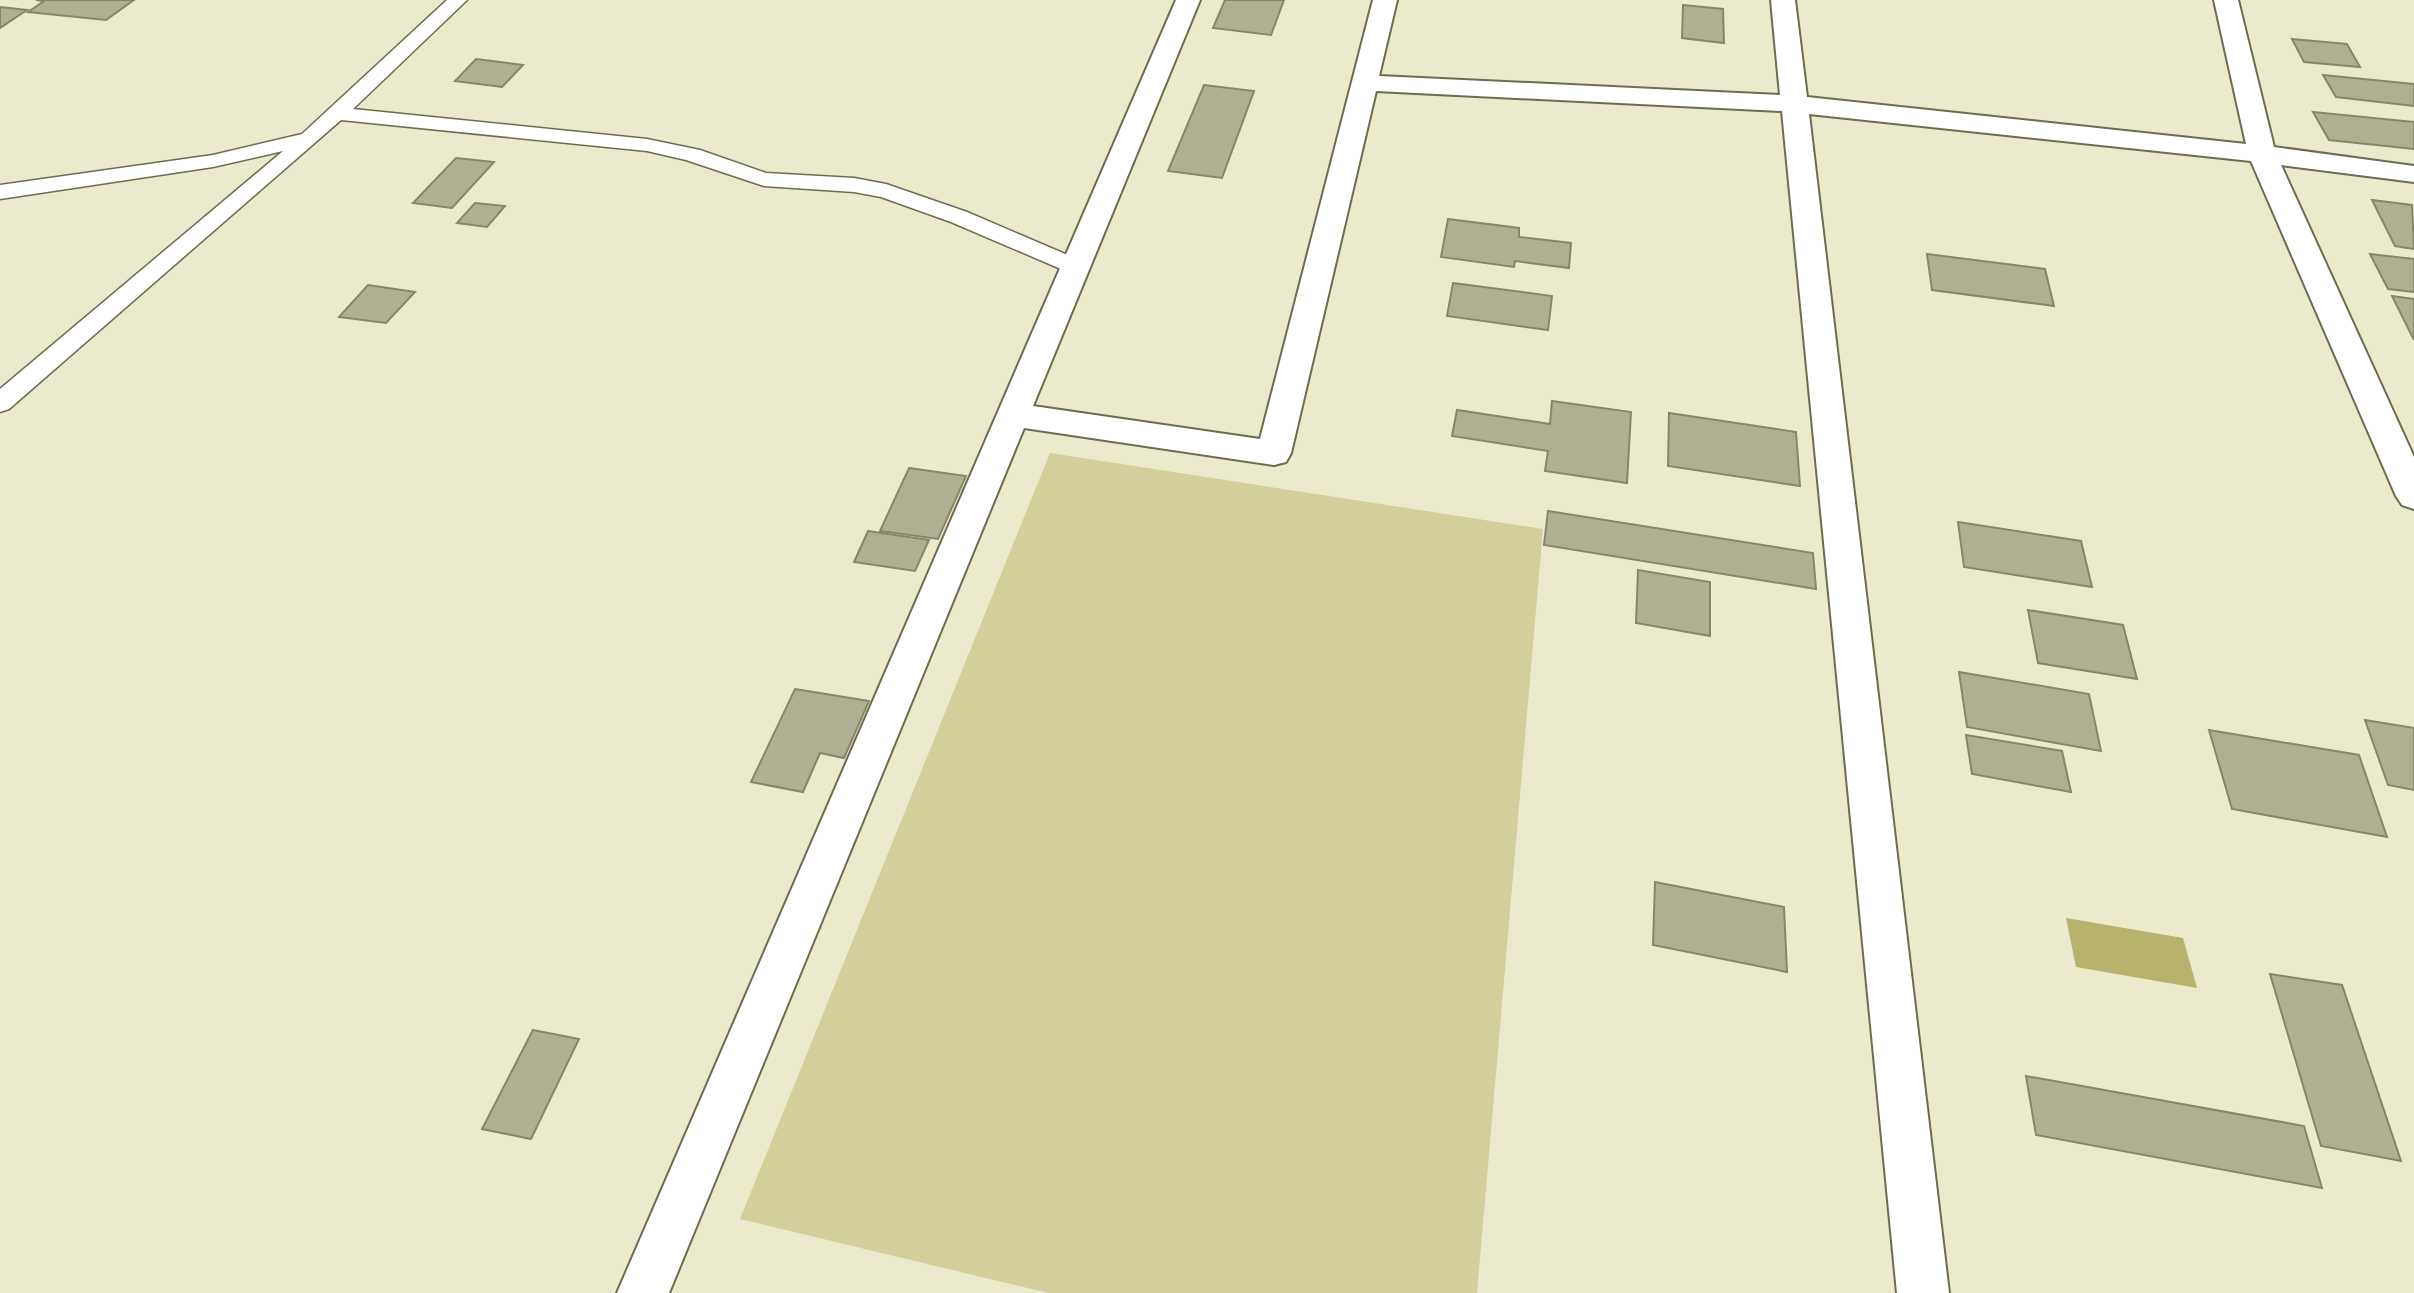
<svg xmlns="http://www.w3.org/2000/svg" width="2414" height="1293" font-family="Bitter,serif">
	<rect width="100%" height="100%" fill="#ebeacc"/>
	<polygon fill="#d2cf9b" points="1050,453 1543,529 1477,1293 1048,1293 740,1219"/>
	<polygon fill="#b7b26c" points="2066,918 2183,938 2197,988 2076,967"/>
	<g fill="#b0af93" stroke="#87866b" stroke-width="2">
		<polygon points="36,0 134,0 106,20 28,12 44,1"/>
		<polygon points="1225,0 1284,0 1271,35 1213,28"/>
		<polygon points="1683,5 1723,9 1724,43 1682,38"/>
		<polygon points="0,7 27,10 0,28"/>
		<polygon points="2292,39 2347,44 2360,67 2304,62"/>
		<polygon points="476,59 523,65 502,87 455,81"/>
		<polygon points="2323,75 2414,84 2414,106 2336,97"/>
		<polygon points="1204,85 1254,91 1222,178 1168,171"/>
		<polygon points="2313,112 2414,122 2414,149 2329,140"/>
		<polygon points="456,158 494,162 452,208 413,203"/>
		<polygon points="2372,200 2412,205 2414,249 2395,246"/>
		<polygon points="475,203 505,206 487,227 457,223"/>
		<polygon points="1448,219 1519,228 1519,237 1571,243 1569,268 1515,261 1514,267 1441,257"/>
		<polygon points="1927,254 2045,269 2054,306 1932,290"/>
		<polygon points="2370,254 2414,259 2414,292 2388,289"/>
		<polygon points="1453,283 1552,296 1548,330 1447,316"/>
		<polygon points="368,285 415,292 386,323 339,317"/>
		<polygon points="2392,296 2414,299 2414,340"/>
		<polygon points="1552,401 1631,412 1627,483 1545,471 1548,451 1452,436 1457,410 1550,424"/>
		<polygon points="1669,413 1796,432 1800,486 1668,466"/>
		<polygon points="909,468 966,476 938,539 880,531"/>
		<polygon points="1548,511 1813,553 1816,589 1544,545"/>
		<polygon points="1958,522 2081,541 2092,587 1964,567"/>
		<polygon points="868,531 929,540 915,571 854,562"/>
		<polygon points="1638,570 1710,582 1710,636 1636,623"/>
		<polygon points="2028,610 2123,625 2137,679 2038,663"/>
		<polygon points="1959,672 2089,694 2101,751 1967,727"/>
		<polygon points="795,689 869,701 844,758 820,753 803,792 751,782"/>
		<polygon points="2365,720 2414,728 2414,790 2388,785"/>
		<polygon points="2209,730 2359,755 2387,837 2232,809"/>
		<polygon points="1966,735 2062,751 2071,792 1972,774"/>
		<polygon points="1655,882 1784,907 1787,972 1653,945"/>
		<polygon points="2270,974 2342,985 2401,1161 2321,1146"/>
		<polygon points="533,1030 579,1039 531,1139 482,1129"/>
		<polygon points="2026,1076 2304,1126 2322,1188 2036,1135"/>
	</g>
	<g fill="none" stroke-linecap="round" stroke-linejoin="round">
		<defs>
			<polygon id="lane" points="447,0 467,0 353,109 647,139 700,150 766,173 854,178 886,184 967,212 1084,262 1088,267 1084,272 1068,272 951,222 881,197 854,192 764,186 686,160 647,151 341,120 9,409 0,412 0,389 283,151 213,167 0,199 0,185 213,155 302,134"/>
			<polygon id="street" points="1176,0 1200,0 1033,406 1260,439 1373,0 1397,0 1379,76 1780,95 1771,0 1795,0 1807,97 2246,144 2214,0 2238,0 2274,147 2414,166 2414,182 2281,165 2414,457 2414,509 2402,505 2396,496 2251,161 1809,114 1949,1293 1897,1293 1782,111 1376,91 1291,453 1286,462 1274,465 1024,428 669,1293 617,1293"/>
		</defs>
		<use href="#lane" stroke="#6d6c52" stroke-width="3"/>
		<use href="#street" stroke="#6d6c52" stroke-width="4"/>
		<use href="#lane" fill="#fff" fill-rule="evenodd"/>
		<use href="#street" fill="#fff" fill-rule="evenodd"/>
	</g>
</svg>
